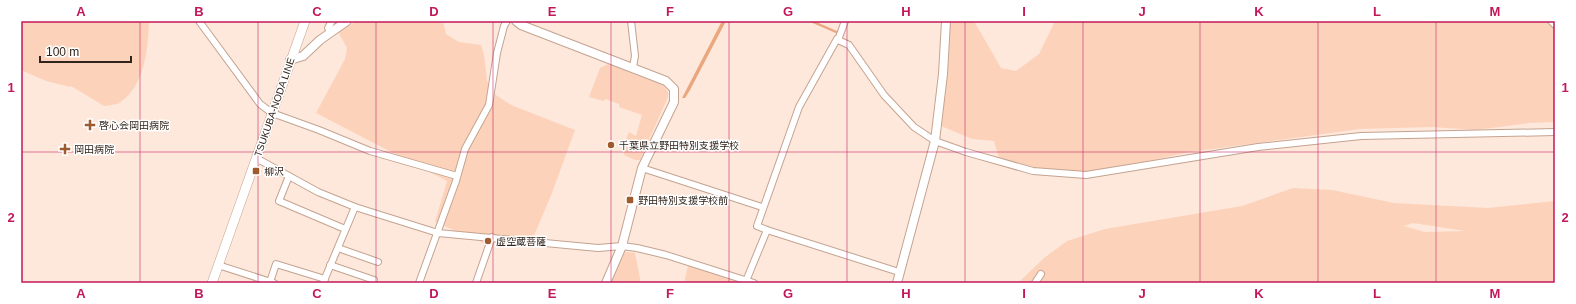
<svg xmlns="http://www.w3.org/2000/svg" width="1576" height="304" font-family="Helvetica,'Noto Sans JP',sans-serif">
	<rect width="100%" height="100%" fill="#fee8dc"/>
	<g fill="#fcd3ba" fill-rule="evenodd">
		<path d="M21 21H149C148 48 145 87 119 103 116 105 109 105 104 106L71 86 70 87 46 81 21 70Z"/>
		<polygon points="357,21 443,21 446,34 459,42 481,45 484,55 487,81 496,95 511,105 575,130 552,193 533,238 495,236 490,246 435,222 447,181 316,113 345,59 347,48 338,32"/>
		<polygon points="950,21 974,21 1001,68 1016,71 1039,54 1055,21 1547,21 1555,29 1555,122 1529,123 1476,130 1432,127 1360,129 1190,152 1075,177 1024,170 1000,162 994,141 972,139 941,126"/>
		<polygon points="608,64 663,85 668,92 668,97 640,160 635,160 624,155 625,141 629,132 636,136 642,115 619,107 619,104 606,99 604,101 589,97 600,68"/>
		<path d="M1293 188 1332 190 1394 203 1488 208 1555 201V283H1018L1044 258 1067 241 1105 229 1242 206ZM1413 223 1465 231H1466L1425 232 1404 226Z"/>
		<polygon points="626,252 635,253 641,283 610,283 623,254"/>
		<polygon points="688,266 743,283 684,283"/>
	</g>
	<g fill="#eaa77e">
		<polygon points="722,21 726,21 690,90 685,98 682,98"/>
		<polygon points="808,21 814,21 839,32 838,34"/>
	</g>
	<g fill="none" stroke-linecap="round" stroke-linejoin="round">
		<defs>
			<g id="street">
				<polyline points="199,21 260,104 272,113 319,130 370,151 457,176"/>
				<polyline points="631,21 635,56 633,67"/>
				<polyline points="1551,21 1555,25"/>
				<polyline points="330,32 328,28 332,21"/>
				<polyline points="838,40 849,45 884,95 914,127 935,141 966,152 1033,171 1086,175 1258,147 1361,136 1555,132"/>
				<polyline points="256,158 318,192 355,207 438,233 598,248 622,246 637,248 666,255 754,283"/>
				<polyline points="642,168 762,207"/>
				<polyline points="289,176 279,201 345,229"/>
				<polyline points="767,230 899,272"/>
				<polyline points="338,248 378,262"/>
				<polyline points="218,265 274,283"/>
				<polyline points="330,265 374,280"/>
				<polyline points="746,281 767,230 757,226 799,107 837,39 838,40 845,21"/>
				<polyline points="270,282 276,264 325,279"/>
				<polyline points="323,283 355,207"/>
				<polyline points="419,283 456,181 465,149 489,105 497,53 504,26 507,21"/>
				<polyline points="476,283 492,237"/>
				<polyline points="1035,283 1041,274"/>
			</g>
			<g id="secondary">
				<polyline points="516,21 521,25 666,81 674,89 674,102 642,168 622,246 606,283"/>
				<polyline points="290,60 303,56 320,40 347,21"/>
				<polyline points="897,283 935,141 943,74 946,21"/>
			</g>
			<polyline id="primary" points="212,283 305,21"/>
		</defs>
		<use href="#street" stroke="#c4a390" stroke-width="8"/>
		<use href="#secondary" stroke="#c4a390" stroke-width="10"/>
		<use href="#primary" stroke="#c4a390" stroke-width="10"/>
		<use href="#street" stroke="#fff" stroke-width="6"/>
		<use href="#secondary" stroke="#fff" stroke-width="8"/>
		<use href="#primary" stroke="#fff" stroke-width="9"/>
	</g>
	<path fill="none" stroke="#c2185b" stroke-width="1" stroke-opacity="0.55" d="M140 21V283M258 21V283M376 21V283M493 21V283M611 21V283M729 21V283M847 21V283M965 21V283M1083 21V283M1200 21V283M1318 21V283M1436 21V283M21 152H1555"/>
	<g fill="#9f5b2d" stroke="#fff" stroke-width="1.5">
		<path d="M88 119h4v4h4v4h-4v4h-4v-4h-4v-4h4z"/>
		<circle cx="611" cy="145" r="4"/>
		<path d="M63 143h4v4h4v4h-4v4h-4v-4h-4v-4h4z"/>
		<rect x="252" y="167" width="8" height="8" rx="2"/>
		<rect x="626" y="196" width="8" height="8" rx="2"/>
		<circle cx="488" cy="241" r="4"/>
	</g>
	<g text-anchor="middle" stroke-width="3" stroke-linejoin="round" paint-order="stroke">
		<g font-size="10" fill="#31241c" stroke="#fff">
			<text transform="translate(274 107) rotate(-71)" y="4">TSUKUBA-NODA LINE</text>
		</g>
		<g font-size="10" fill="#31241c" stroke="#fff" text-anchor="start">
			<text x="99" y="129">啓心会岡田病院</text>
			<text x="619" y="149">千葉県立野田特別支援学校</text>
			<text x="74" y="153">岡田病院</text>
			<text x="264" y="175">柳沢</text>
			<text x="638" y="204">野田特別支援学校前</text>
			<text x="496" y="245">虚空蔵菩薩</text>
		</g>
	</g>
	<rect width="1576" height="304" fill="none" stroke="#ffffff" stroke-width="44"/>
	<path d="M40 56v6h91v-6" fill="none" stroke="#31241c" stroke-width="2"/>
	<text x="46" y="56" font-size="12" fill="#31241c" stroke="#ffffff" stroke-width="3" paint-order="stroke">100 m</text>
	<rect x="22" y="22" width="1532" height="260" fill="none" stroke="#c2185b" stroke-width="1.5"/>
	<g font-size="13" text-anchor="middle" font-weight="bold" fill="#c2185b">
		<text x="81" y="16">A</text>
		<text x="199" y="16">B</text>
		<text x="317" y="16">C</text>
		<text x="434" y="16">D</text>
		<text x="552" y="16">E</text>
		<text x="670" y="16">F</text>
		<text x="788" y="16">G</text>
		<text x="906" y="16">H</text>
		<text x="1024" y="16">I</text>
		<text x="1142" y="16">J</text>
		<text x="1259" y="16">K</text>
		<text x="1377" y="16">L</text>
		<text x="1495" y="16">M</text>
		<text x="11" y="92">1</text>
		<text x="1565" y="92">1</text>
		<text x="11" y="222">2</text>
		<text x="1565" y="222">2</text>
		<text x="81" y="298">A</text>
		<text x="199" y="298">B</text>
		<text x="317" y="298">C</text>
		<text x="434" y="298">D</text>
		<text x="552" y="298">E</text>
		<text x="670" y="298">F</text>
		<text x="788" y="298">G</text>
		<text x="906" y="298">H</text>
		<text x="1024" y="298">I</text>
		<text x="1142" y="298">J</text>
		<text x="1259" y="298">K</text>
		<text x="1377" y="298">L</text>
		<text x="1495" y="298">M</text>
	</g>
</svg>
